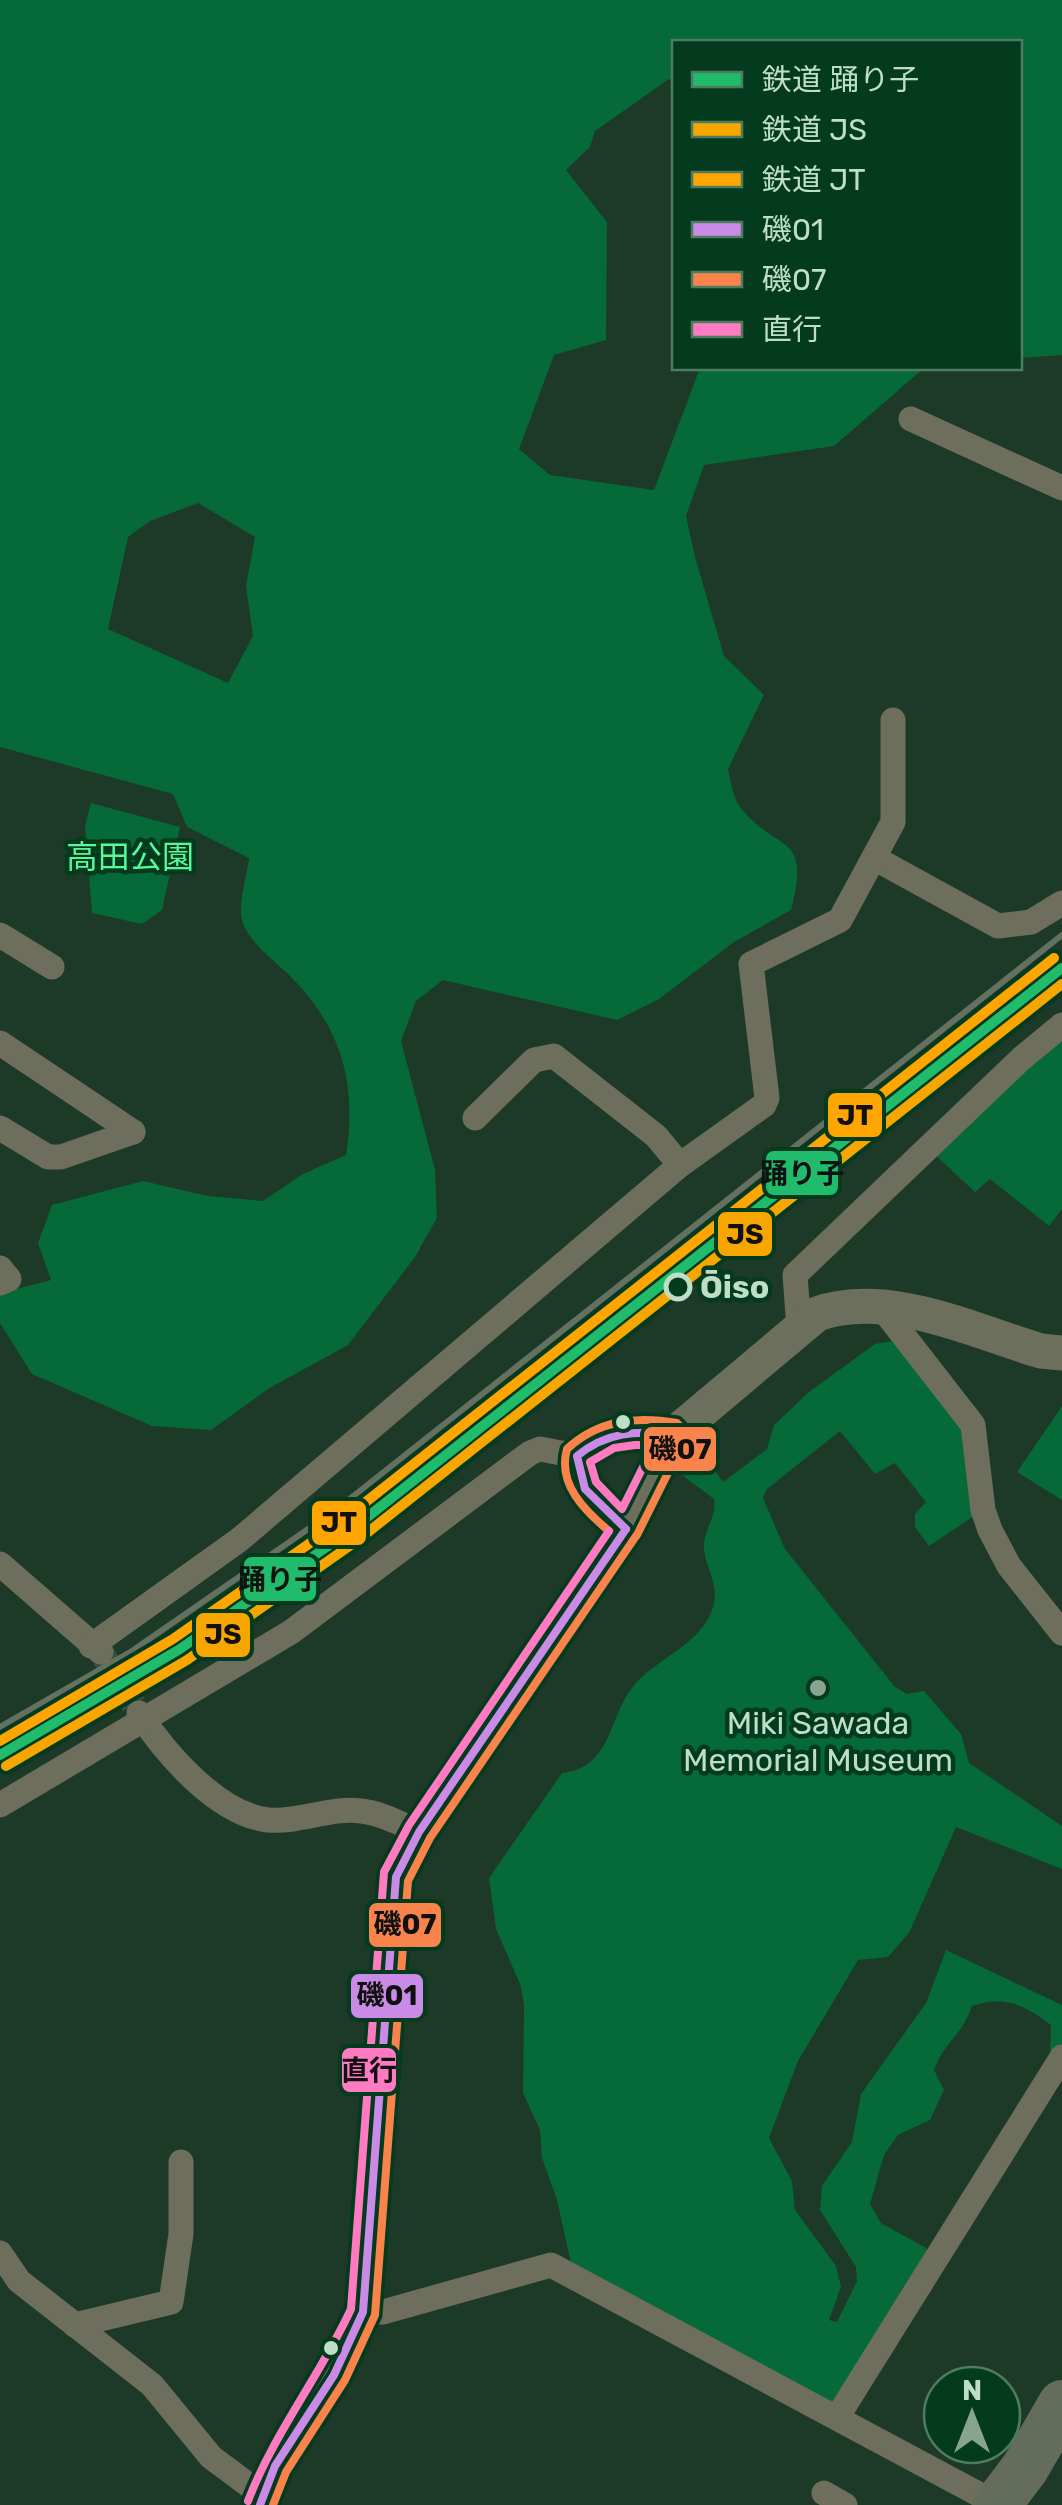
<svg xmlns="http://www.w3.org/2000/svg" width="1062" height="2505" font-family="Rubik,'Noto Sans JP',sans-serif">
	<rect width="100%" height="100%" fill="#1d3928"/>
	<g fill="#056938" fill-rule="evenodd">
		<path d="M0 0H1062V355L1020 358V42H674V81L669 79 595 131 590 147 566 170 607 222 606 340 554 355 519 449 550 475 654 490 700 368H924L834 446 704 465 686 516 695 557 724 656 764 695 728 769C731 781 733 798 740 807 777 854 812 831 791 910L734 942 659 999 617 1020 443 980 416 1001 401 1041 435 1170 437 1218 415 1257 348 1345 268 1389 211 1430 152 1426 32 1374 0 1323V1293L51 1280 38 1243 52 1205 143 1181 208 1196 263 1201 303 1174 346 1155C358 1082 340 1024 287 973 273 960 247 940 242 920 238 903 247 875 249 858L187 827 173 794 0 747ZM198 503 255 537 246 586 253 636 228 683 108 629 128 537 150 521Z"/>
		<polygon points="91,803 180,827 162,910 142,924 92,913 85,826"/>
		<polygon points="1062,1031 1062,1209 1049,1226 990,1179 975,1192 933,1153"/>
		<path d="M904 1339 973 1425 983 1510 929 1546 915 1527V1514L926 1502 895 1463 875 1474 840 1431 767 1489 763 1498 785 1549 895 1687 907 1694 924 1691 961 1734 969 1763 1062 1826V1869L956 1827 909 1933 888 1957 858 1960 798 2061 769 2138 792 2181 795 2210 836 2266 841 2287 829 2320 837 2322 857 2281 856 2267 820 2210 822 2186 852 2142 861 2094 926 2003 946 1950 1062 2005V2057L1050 2054 1051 2025C1026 2006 1004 1994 972 2006 962 2036 944 2042 934 2070L944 2090 930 2120 898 2135 884 2155 870 2204 881 2223 926 2248 933 2268 838 2416 574 2277 557 2200 542 2158 540 2130 523 2093 524 2004 520 1984 496 1929 489 1878 562 1773C613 1768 608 1715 635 1684 661 1655 705 1643 714 1603 719 1581 702 1563 704 1543 706 1525 717 1517 714 1499L670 1466 693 1441 723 1482 767 1449 774 1425 809 1392 875 1344Z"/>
		<polygon points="1062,1406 1062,1500 1017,1472"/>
	</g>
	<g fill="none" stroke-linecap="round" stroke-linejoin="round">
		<polyline stroke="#355240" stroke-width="25" stroke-dasharray="25 12" stroke-linecap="butt" points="101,1652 139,1713"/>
		<g stroke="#6e6e5c" stroke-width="25">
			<polyline points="911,419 1062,488"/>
			<polyline points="876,859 998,926 1031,922 1062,903"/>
			<polyline points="0,935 52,967"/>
			<polyline points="0,1043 133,1132"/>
			<polyline points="475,1118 534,1060 554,1056 656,1136 680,1165"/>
			<polyline points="0,1128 48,1157 61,1157 133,1132"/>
			<polyline points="0,1268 9,1279 0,1283"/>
			<polyline points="882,1308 973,1425 983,1510 990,1530 1009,1566 1062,1633"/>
			<polyline points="799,1329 795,1275 1022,1058 1062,1025"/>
			<polyline points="0,1564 101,1652"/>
			<polyline points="91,1646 239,1540 680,1165 764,1105 767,1098 751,964 840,920 893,822 893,720"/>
			<path d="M139 1713C165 1753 217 1814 268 1820 299 1823 330 1807 361 1811 381 1813 401 1824 419 1832"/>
			<polyline points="0,1805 291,1632 530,1453 540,1449 577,1456"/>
			<polyline points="0,2253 19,2281 152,2385 211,2457 262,2495"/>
			<polyline points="363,2312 383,2312 551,2265 997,2504"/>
			<polyline points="75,2325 171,2302 181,2234 181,2162"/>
			<polyline points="838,2416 1062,2057"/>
			<polyline points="824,2493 845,2505"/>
		</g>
		<g stroke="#6c6f5b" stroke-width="35">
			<path d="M626 1529C600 1506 576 1492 577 1456 604 1430 638 1429 673 1435"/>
			<path d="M260 2505 275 2466 334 2375 363 2312 392 1909 396 1877 419 1832 626 1529 673 1435 817 1314C887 1289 974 1331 1041 1351L1062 1353"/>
		</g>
		<polyline stroke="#646d5b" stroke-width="48" points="997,2505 1025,2468 1062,2404"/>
		<polyline stroke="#647060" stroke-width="6" points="0,1727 132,1651 337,1509 1062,935"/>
		<defs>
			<g id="bus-1">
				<path d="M626 1529 585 1489 577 1456C606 1432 637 1430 673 1435"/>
				<polyline points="260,2505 275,2466 334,2375 363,2312 396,1877 419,1832 626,1529"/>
			</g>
			<g id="bus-2">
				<path d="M609 1531C585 1511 557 1484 567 1449 598 1420 636 1416 677 1423L684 1430 685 1439 637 1535"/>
				<polyline points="273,2505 286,2472 345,2380 375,2315 408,1881 430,1838 636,1536"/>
			</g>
			<g id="bus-3">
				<polygon points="635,1445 654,1445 622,1509 596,1482 590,1462 614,1448"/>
				<path d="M248 2501C274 2433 320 2376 351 2309L384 1872 409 1825 609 1531"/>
			</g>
		</defs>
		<use href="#bus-1" stroke="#043a1d" stroke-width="15"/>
		<use href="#bus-2" stroke="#043a1d" stroke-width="15"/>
		<use href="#bus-3" stroke="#043a1d" stroke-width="15"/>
		<use href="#bus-1" stroke="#ca8be6" stroke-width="8"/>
		<use href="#bus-2" stroke="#f8844c" stroke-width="8"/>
		<use href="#bus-3" stroke="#fe7ac1" stroke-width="8"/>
		<defs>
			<polyline id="rail-1" points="0,1755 180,1649 351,1530 1062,968"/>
			<polyline id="rail-2" points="6,1766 187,1660 358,1540 1062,984"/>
			<polyline id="rail-3" points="0,1741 173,1639 343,1520 1054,958"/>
		</defs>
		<use href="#rail-1" stroke="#043a1d" stroke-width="18"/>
		<use href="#rail-2" stroke="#043a1d" stroke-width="18"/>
		<use href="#rail-3" stroke="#043a1d" stroke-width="18"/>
		<use href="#rail-1" stroke="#20bc6c" stroke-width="10"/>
		<use href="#rail-2" stroke="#f7a600" stroke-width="10"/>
		<use href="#rail-3" stroke="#ffa500" stroke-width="10"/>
	</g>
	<circle fill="#043a1d" stroke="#bedec7" stroke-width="5" cx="678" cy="1287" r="12"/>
	<g fill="#bedec7" stroke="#043a1d" stroke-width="4">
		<circle cx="623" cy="1422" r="9"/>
		<circle cx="331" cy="2348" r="9"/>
	</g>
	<circle fill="#86a48f" stroke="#043a1d" stroke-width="4" cx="818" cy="1688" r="10"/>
	<g text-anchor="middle" stroke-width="9" stroke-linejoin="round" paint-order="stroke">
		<g font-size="32" fill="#59f999" stroke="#043a1d">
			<text x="130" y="868">高田公園</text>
		</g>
		<g font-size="32" font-weight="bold" fill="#bedec7" stroke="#043a1d" text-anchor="start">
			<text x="700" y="1298">Ōiso</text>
		</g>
		<g font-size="32" fill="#bedec7" stroke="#043a1d">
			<text x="818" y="1734">Miki Sawada<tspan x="818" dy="37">Memorial Museum</tspan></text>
		</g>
	</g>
	<g stroke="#043a1d" stroke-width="4">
		<rect x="826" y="1091" width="58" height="48" rx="10" fill="#ffa500"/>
		<rect x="764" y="1149" width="76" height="48" rx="10" fill="#20bc6c"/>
		<rect x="716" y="1210" width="58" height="48" rx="10" fill="#f7a600"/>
		<rect x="642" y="1425" width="76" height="48" rx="10" fill="#f8844c"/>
		<rect x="310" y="1499" width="58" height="48" rx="10" fill="#ffa500"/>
		<rect x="242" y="1555" width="76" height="48" rx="10" fill="#20bc6c"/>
		<rect x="194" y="1611" width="58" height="48" rx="10" fill="#f7a600"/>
		<rect x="367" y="1901" width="76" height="48" rx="10" fill="#f8844c"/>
		<rect x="349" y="1972" width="76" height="48" rx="10" fill="#ca8be6"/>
		<rect x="340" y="2046" width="58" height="48" rx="10" fill="#fe7ac1"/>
	</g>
	<g font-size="28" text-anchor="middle" font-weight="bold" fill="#111">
		<text x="855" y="1125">JT</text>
		<text x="802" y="1183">踊り子</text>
		<text x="745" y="1244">JS</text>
		<text x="680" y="1459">磯07</text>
		<text x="339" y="1532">JT</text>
		<text x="280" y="1589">踊り子</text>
		<text x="223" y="1644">JS</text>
		<text x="405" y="1934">磯07</text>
		<text x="387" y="2005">磯01</text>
		<text x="369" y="2080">直行</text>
	</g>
	<rect x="672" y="40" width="350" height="330" fill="#043a1d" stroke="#4e7c61" stroke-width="2.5"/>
	<rect x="692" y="72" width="50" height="15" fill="#20bc6c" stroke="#4e7c61" stroke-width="2.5"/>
	<text x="762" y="90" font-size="30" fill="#bedec7">鉄道 踊り子</text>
	<rect x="692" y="122" width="50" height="15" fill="#f7a600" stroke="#4e7c61" stroke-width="2.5"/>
	<text x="762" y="140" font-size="30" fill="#bedec7">鉄道 JS</text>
	<rect x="692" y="172" width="50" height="15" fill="#ffa500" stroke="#4e7c61" stroke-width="2.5"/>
	<text x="762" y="190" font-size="30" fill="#bedec7">鉄道 JT</text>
	<rect x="692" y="222" width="50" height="15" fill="#ca8be6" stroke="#4e7c61" stroke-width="2.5"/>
	<text x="762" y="240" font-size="30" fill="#bedec7">磯01</text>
	<rect x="692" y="272" width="50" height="15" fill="#f8844c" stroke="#4e7c61" stroke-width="2.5"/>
	<text x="762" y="290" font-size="30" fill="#bedec7">磯07</text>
	<rect x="692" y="322" width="50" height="15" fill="#fe7ac1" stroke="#4e7c61" stroke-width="2.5"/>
	<text x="762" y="340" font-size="30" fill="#bedec7">直行</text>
	<g transform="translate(972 2415)"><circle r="48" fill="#043a1d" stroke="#4e7c61" stroke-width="2.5"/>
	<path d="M0-8L18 38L0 25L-18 38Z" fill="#86a48f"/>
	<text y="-15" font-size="28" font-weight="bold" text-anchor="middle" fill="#bedec7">N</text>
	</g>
</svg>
